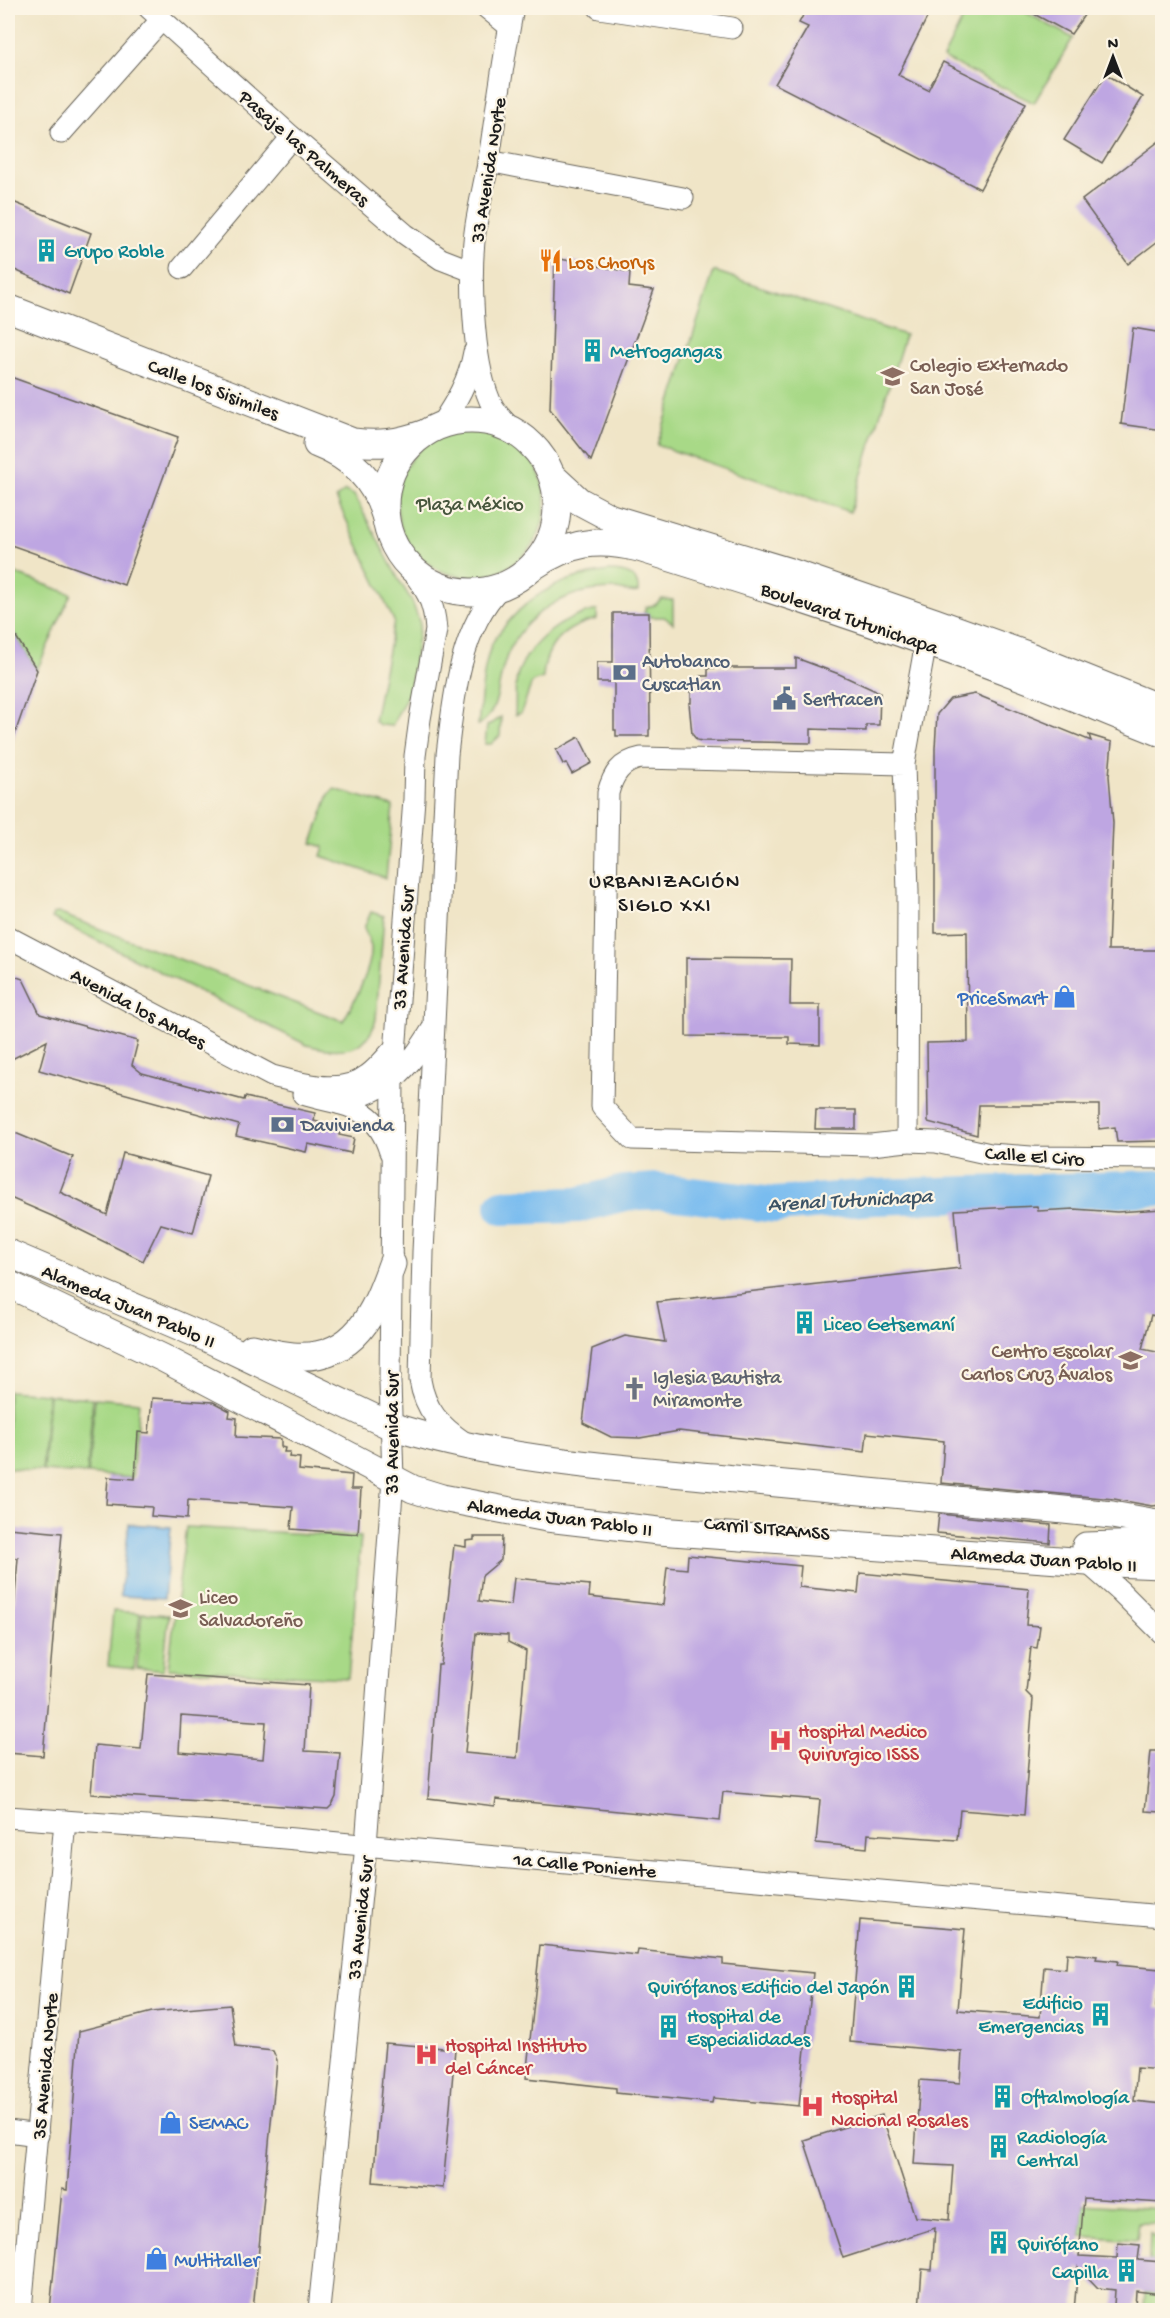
<svg xmlns="http://www.w3.org/2000/svg" width="1170" height="2318" font-family="'Gochi Hand',sans-serif">
	<rect width="100%" height="100%" fill="#fcf5e5"/>
	<filter id="ink" filterUnits="userSpaceOnUse"><feTurbulence type="fractalNoise" baseFrequency=".0167" numOctaves="2"/><feDisplacementMap in="SourceGraphic" scale="12" xChannelSelector="R" yChannelSelector="G"/><feConvolveMatrix kernelMatrix="1 2 1 2 8 2 1 2 1" color-interpolation-filters="sRGB"/></filter>
	<filter id="wash" filterUnits="userSpaceOnUse"><feTurbulence type="fractalNoise" baseFrequency=".008" numOctaves="4" result="noise"/><feDisplacementMap in="SourceGraphic" scale="24" xChannelSelector="R" yChannelSelector="G"/><feGaussianBlur stdDeviation="1.35" result="paint"/><feColorMatrix in="noise" values="0 0 0 0 0 0 0 0 0 0 0 0 0 0 0 0 0 1.4 0 .05"/><feComposite in="paint" operator="in"/></filter>
	<g filter="url(#wash)">
		<rect width="100%" height="100%" fill="#f0e5c7"/>
		<g fill="#a8d987" stroke="#627a52" stroke-width="1.5">
			<polygon points="968,8 1018,8 1073,38 1034,103 943,58"/>
			<polygon points="714,271 905,335 850,512 657,445"/>
			<circle cx="471" cy="503" r="74"/>
			<polygon points="345,491 354,495 399,580 412,601 420,624 410,689 392,726 380,725 374,721 394,621 336,498"/>
			<polygon points="8,571 71,594 37,670 8,624"/>
			<path d="M609 571C623 571 640 574 638 592 631 594 624 590 616 589 602 589 583 591 570 596 538 607 511 635 503 668 497 688 499 714 478 725 481 702 482 673 489 652 492 640 501 630 509 621 536 590 568 576 609 571Z"/>
			<polygon points="661,599 673,600 673,623 664,617 649,617 649,613 644,613 646,607 655,605"/>
			<path d="M597 610V619C565 627 545 643 543 678L532 682 521 713 515 715C516 702 514 685 518 673 531 640 563 617 597 610Z"/>
			<polygon points="501,717 500,736 491,744 485,744 487,726"/>
			<polygon points="334,789 393,806 386,878 321,856 324,847 312,843 329,794"/>
			<path d="M371 912 384 916 376 1019C368 1054 336 1053 307 1045L52 918 53 914 58 913 343 1021C353 1004 373 967 371 947 370 941 366 934 364 928Z"/>
			<polygon points="8,1391 48,1394 42,1471 8,1468"/>
			<polygon points="49,1395 93,1398 87,1474 43,1471"/>
			<polygon points="95,1398 139,1402 132,1478 88,1474"/>
			<polygon points="186,1527 361,1537 348,1678 168,1669"/>
			<polygon points="113,1611 140,1613 134,1669 108,1666"/>
			<polygon points="142,1613 169,1615 163,1671 137,1668"/>
			<polygon points="1083,2204 1162,2209 1162,2224 1139,2223 1137,2240 1081,2236"/>
			<polygon points="1150,2233 1162,2245 1162,2262 1149,2261"/>
			<polygon points="1145,2292 1162,2294 1162,2310 1144,2310"/>
		</g>
		<polygon fill="#79bcef" stroke="#4a6c86" stroke-width="1.5" points="129,1524 171,1527 164,1598 120,1596"/>
		<g fill="none" stroke-linecap="round" stroke-linejoin="round">
			<polyline stroke="#79bcef" stroke-width="36" points="503,1207 578,1205 624,1193 659,1191 775,1205 874,1197 1162,1188"/>
		</g>
		<g id="blocks">
			<g fill="#bea6e2" fill-rule="evenodd">
				<polygon points="807,8 932,8 898,75 928,90 943,62 1026,103 980,189 775,84 808,27 799,23"/>
				<polygon points="1023,8 1089,8 1071,34"/>
				<polygon points="1106,74 1143,97 1102,163 1064,140"/>
				<polygon points="1162,139 1162,238 1128,264 1082,200"/>
				<polygon points="8,200 91,233 69,294 8,267"/>
				<polygon points="555,258 630,272 629,287 654,290 591,461 550,409"/>
				<polygon points="1133,328 1162,333 1162,430 1121,424"/>
				<polygon points="8,376 178,437 124,585 8,544"/>
				<polygon points="613,613 649,613 650,729 649,730 649,736 616,736 616,730 614,730 614,682 597,682 597,662 613,662"/>
				<polygon points="8,624 37,670 10,748 8,747"/>
				<polygon points="796,658 839,674 880,693 879,725 866,725 866,731 811,729 811,743 702,741 697,740 692,734 689,703 691,703 691,689 699,689 700,676 708,676 708,668 796,668"/>
				<polygon points="975,694 1091,741 1089,735 1112,742 1109,776 1113,823 1108,950 1162,950 1162,1141 1117,1142 1115,1127 1099,1129 1099,1105 979,1105 977,1135 928,1122 927,1043 968,1042 967,932 935,933 935,748 937,714 950,699"/>
				<polygon points="579,737 592,763 572,774 566,763 563,764 556,750"/>
				<polygon points="686,958 791,959 790,1005 820,1005 820,1045 789,1044 789,1037 686,1036"/>
				<polygon points="8,974 23,979 40,1014 138,1041 132,1065 142,1073 244,1100 245,1097 315,1113 314,1121 341,1128 339,1135 354,1138 351,1153 308,1144 306,1152 236,1136 239,1125 39,1070 47,1041 8,1061"/>
				<polygon points="816,1110 856,1110 856,1129 815,1129"/>
				<polygon points="8,1130 73,1157 60,1192 107,1215 123,1153 208,1176 193,1233 161,1224 143,1261 52,1216 8,1197"/>
				<polygon points="1037,1206 1038,1211 1074,1209 1117,1212 1162,1209 1162,1318 1151,1315 1142,1349 1162,1353 1162,1505 1152,1506 1114,1499 941,1483 944,1441 867,1433 865,1452 679,1431 640,1438 611,1437 583,1423 592,1349 625,1336 665,1342 657,1302 960,1268 955,1210"/>
				<polygon points="152,1398 213,1402 230,1411 229,1417 237,1418 236,1437 281,1439 281,1447 285,1448 284,1452 290,1452 289,1457 300,1458 299,1470 352,1475 351,1489 361,1489 358,1534 291,1529 293,1507 188,1500 187,1519 151,1516 152,1507 106,1504 108,1477 135,1479 138,1432 149,1433"/>
				<polygon points="939,1514 1051,1525 1050,1543 937,1533"/>
				<polygon points="8,1528 62,1533 43,1756 8,1753 8,1682 18,1558 8,1558"/>
				<path d="M474 1537H502L501 1560 482 1576 479 1601 511 1605 514 1578 590 1585 589 1597 663 1605 667 1567 687 1569 688 1555 801 1566 799 1587 858 1593 860 1573 1029 1589 1026 1625 1040 1626 1037 1648 1031 1647 1026 1692 1033 1699 1024 1815 960 1810 957 1840 868 1834 867 1848 816 1843 820 1800 723 1792 720 1821 496 1799 495 1806 428 1798 438 1665H441L454 1545 466 1547V1541L474 1540ZM476 1633 508 1635V1642L526 1651 517 1758 465 1753Z"/>
				<path d="M148 1674 309 1685 305 1751 340 1753 336 1797 332 1805 328 1809 91 1794 95 1745 141 1749ZM181 1716 266 1722 263 1759 179 1752Z"/>
				<polygon points="1151,1751 1162,1751 1162,1812 1145,1811"/>
				<polygon points="860,1920 965,1929 958,2010 1040,2017 1044,1967 1066,1969 1067,1953 1097,1956 1096,1959 1118,1961 1117,1965 1160,1969 1156,2007 1162,2008 1162,2070 1137,2068 1134,2101 1162,2104 1162,2203 1084,2198 1079,2256 1117,2258 1118,2243 1140,2245 1138,2260 1162,2262 1162,2294 1136,2291 1135,2307 1114,2305 1115,2290 1098,2288 1078,2267 1074,2310 919,2309 922,2269 932,2270 935,2228 843,2258 804,2140 882,2115 915,2217 949,2220 953,2166 914,2164 920,2080 960,2083 962,2052 850,2042"/>
				<polygon points="540,1945 637,1955 638,1950 723,1959 723,1964 813,1973 799,2106 713,2098 712,2103 616,2093 616,2088 526,2078"/>
				<polygon points="230,2005 236,2047 273,2051 277,2060 253,2310 50,2310 62,2189 67,2190 79,2031 152,2012"/>
				<polygon points="385,2043 455,2049 443,2188 373,2182"/>
			</g>
		</g>
	</g>
	<g filter="url(#ink)">
		<use href="#blocks" fill-opacity="0" stroke="#666258" stroke-width="1.5"/>
		<g fill="none" stroke-linecap="round" stroke-linejoin="round">
			<defs>
				<g id="minor">
					<polyline points="149,8 292,137 405,234 441,259 472,271"/>
					<polyline points="487,8 509,26"/>
					<path d="M513 8C504 56 497 104 490 153 486 177 480 200 476 225 469 270 472 360 490 401 496 414 506 424 516 433"/>
					<polyline points="599,8 732,28"/>
					<polyline points="61,133 162,19"/>
					<polyline points="488,161 683,198"/>
					<polyline points="182,268 292,137"/>
					<path d="M440 426C456 402 469 381 474 352"/>
					<path d="M904 764 641 758C621 762 613 774 608 793L602 1107 632 1139 871 1145 907 1141 908 892 904 764 926 642"/>
					<path d="M8 937 272 1076C302 1083 341 1097 368 1075 378 1068 386 1057 395 1048"/>
					<path d="M303 1094C345 1107 375 1103 390 1152"/>
					<path d="M339 1103C390 1089 406 1073 433 1028"/>
					<polyline points="907,1141 936,1142 990,1154 1031,1157 1162,1158"/>
					<path d="M465 1443C440 1426 425 1410 420 1380L423 1252 447 755C453 701 460 627 501 587"/>
					<polyline points="1087,1562 1120,1591 1162,1633"/>
					<polyline points="8,1817 216,1832 1162,1916"/>
					<polyline points="8,2131 38,2135"/>
					<polyline points="21,2310 65,1821"/>
					<path d="M319 2310 366 1845 393 1479 390 1382 393 1080 414 799 415 756 420 719 436 630C434 599 425 588 407 564"/>
				</g>
				<g id="major">
					<path d="M8 308 353 442C379 445 398 443 423 434"/>
					<circle cx="471" cy="506" r="86"/>
					<path d="M317 444C351 457 374 479 385 515"/>
					<polyline points="553,477 579,501 611,518 793,573 935,622 1027,655 1162,709"/>
					<path d="M534 566C570 542 597 538 639 548 766 587 894 628 1019 676 1067 694 1114 714 1162 733"/>
					<path d="M8 1253 209 1339 391 1426C495 1459 606 1467 714 1477 827 1488 941 1499 1054 1509L1112 1515 1162 1524"/>
					<polyline points="8,1284 163,1358 413,1489 442,1498 547,1518 659,1531 1087,1562 1162,1565"/>
					<path d="M252 1348C265 1351 279 1355 293 1356 355 1361 375 1312 392 1264"/>
					<polyline points="1086,1546 1144,1544 1162,1546"/>
				</g>
			</defs>
			<use href="#minor" stroke="#666258" stroke-width="23"/>
			<use href="#major" stroke="#666258" stroke-width="29"/>
			<use href="#minor" stroke="#fff" stroke-width="21"/>
			<use href="#major" stroke="#fff" stroke-width="27"/>
		</g>
	</g>
	<defs>
		<symbol id="building-bare" viewBox="-9 -9 18 18"><path d="M-4-6H4V6H1V3H-1V6H-4ZM-2.5-4.3h1.7v1.8h-1.7ZM.8-4.3h1.7v1.8H.8ZM-2.5-1h1.7V.8h-1.7ZM.8-1h1.7V.8H.8Z" fill="#0f9aa8" stroke="#fcf5e5" stroke-width="2.5" paint-order="stroke"/></symbol>
		<symbol id="restaurant-bare" viewBox="-9 -9 18 18"><path d="M-5-6h1v4h1v-4h1v4h1v-4h1v5L-1.5 .5V6h-2V.5L-5-1ZM5-6V6H3V1.5H1.5Q1.5-4 5-6Z" fill="#e8710a" stroke="#fcf5e5" stroke-width="2.5" paint-order="stroke"/></symbol>
		<symbol id="school-bare" viewBox="-9 -9 18 18"><path d="M0-5L7-2L0 1L-7-2ZM-4 1L0 2.5L4 1V4Q0 6-4 4Z" fill="#8d6e63" stroke="#fcf5e5" stroke-width="2.5" paint-order="stroke"/></symbol>
		<symbol id="bank-bare" viewBox="-9 -9 18 18"><path d="M-6-4H6V4H-6ZM0-2.3a2.3 2.3 0 1 0 0 4.6a2.3 2.3 0 1 0 0-4.6Z" fill="#5c6f8a" stroke="#fcf5e5" stroke-width="2.5" paint-order="stroke"/></symbol>
		<symbol id="civic-bare" viewBox="-9 -9 18 18"><path d="M-.6-6.5H3V-4.5H.6V-3L4-1V1h2V6H-6V1h2V-1L-.6-3ZM-1.2 2.5V6h2.4V2.5Z" fill="#5c6f8a" stroke="#fcf5e5" stroke-width="2.5" paint-order="stroke"/></symbol>
		<symbol id="shop-bare" viewBox="-9 -9 18 18"><path d="M-5-2.5h2.3a2.7 3.5 0 0 1 5.4 0H5L5.5 6h-11ZM-1.5-2.5h3a1.5 2.3 0 0 0-3 0Z" fill="#3f7fe0" stroke="#fcf5e5" stroke-width="2.5" paint-order="stroke"/></symbol>
		<symbol id="church-bare" viewBox="-9 -9 18 18"><path d="M-1.2-6h2.4v3.5h3.3v2.4h-3.3V6h-2.4V-.1h-3.3v-2.4h3.3Z" fill="#6b7280" stroke="#fcf5e5" stroke-width="2.5" paint-order="stroke"/></symbol>
		<symbol id="hospital-bare" viewBox="-9 -9 18 18"><path d="M-5-5h3v3.5h4V-5h3V5h-3V1.5h-4V5h-3Z" fill="#e0444e" stroke="#fcf5e5" stroke-width="2.5" paint-order="stroke"/></symbol>
	</defs>
	<g fill-rule="evenodd">
		<use href="#building-bare" x="30" y="234" width="33" height="33"/>
		<use href="#restaurant-bare" x="534" y="244" width="33" height="33"/>
		<use href="#building-bare" x="576" y="334" width="33" height="33"/>
		<use href="#school-bare" x="876" y="360" width="33" height="33"/>
		<use href="#bank-bare" x="608" y="656" width="33" height="33"/>
		<use href="#civic-bare" x="768" y="682" width="33" height="33"/>
		<use href="#shop-bare" x="1048" y="980" width="33" height="33"/>
		<use href="#bank-bare" x="266" y="1108" width="33" height="33"/>
		<use href="#building-bare" x="788" y="1306" width="33" height="33"/>
		<use href="#school-bare" x="1114" y="1344" width="33" height="33"/>
		<use href="#church-bare" x="618" y="1372" width="33" height="33"/>
		<use href="#school-bare" x="164" y="1592" width="33" height="33"/>
		<use href="#hospital-bare" x="764" y="1724" width="33" height="33"/>
		<use href="#building-bare" x="890" y="1970" width="33" height="33"/>
		<use href="#building-bare" x="1084" y="1998" width="33" height="33"/>
		<use href="#building-bare" x="652" y="2010" width="33" height="33"/>
		<use href="#hospital-bare" x="410" y="2038" width="33" height="33"/>
		<use href="#building-bare" x="986" y="2080" width="33" height="33"/>
		<use href="#hospital-bare" x="796" y="2090" width="33" height="33"/>
		<use href="#shop-bare" x="154" y="2106" width="33" height="33"/>
		<use href="#building-bare" x="982" y="2130" width="33" height="33"/>
		<use href="#building-bare" x="982" y="2226" width="33" height="33"/>
		<use href="#shop-bare" x="140" y="2242" width="33" height="33"/>
		<use href="#building-bare" x="1110" y="2254" width="33" height="33"/>
	</g>
	<g text-anchor="middle" stroke-width="4.5" stroke-linejoin="round" paint-order="stroke">
		<g font-size="20" fill="#1c1c1c" stroke="#fcf5e5">
			<text transform="translate(305 147) rotate(41)" y="7">Pasaje las Palmeras</text>
			<text transform="translate(487 170) rotate(-81)" y="7">33 Avenida Norte</text>
			<text transform="translate(214 388) rotate(21)" y="7">Calle los Sisimiles</text>
			<text transform="translate(850 617) rotate(19)" y="7">Boulevard Tutunichapa</text>
			<text transform="translate(402 948) rotate(-86)" y="7">33 Avenida Sur</text>
			<text transform="translate(139 1007) rotate(28)" y="7">Avenida los Andes</text>
			<text transform="translate(1035 1155) rotate(4)" y="7">Calle El Ciro</text>
			<text transform="translate(129 1305) rotate(23)" y="7">Alameda Juan Pablo II</text>
			<text transform="translate(391 1433) rotate(-90)" y="7">33 Avenida Sur</text>
			<text transform="translate(560 1516) rotate(8)" y="7">Alameda Juan Pablo II</text>
			<text transform="translate(767 1527) rotate(5)" y="7">Carril SITRAMSS</text>
			<text transform="translate(1044 1558) rotate(4)" y="7">Alameda Juan Pablo II</text>
			<text transform="translate(585 1864) rotate(5)" y="7">1a Calle Poniente</text>
			<text transform="translate(359 1918) rotate(-84)" y="7">33 Avenida Sur</text>
			<text transform="translate(44 2066) rotate(-85)" y="7">35 Avenida Norte</text>
		</g>
		<g font-size="20" fill="#0d838f" stroke="#fcf5e5" text-anchor="start">
			<text x="64" y="257">Grupo Roble</text>
			<text x="610" y="357">Metrogangas</text>
			<text x="823" y="1330">Liceo Getsemaní</text>
			<text x="889" y="1993" text-anchor="end">Quirófanos Edificio del Japón</text>
			<text x="1083" y="2009" text-anchor="end">Edificio<tspan x="1083" dy="23">Emergencias</tspan></text>
			<text x="687" y="2022">Hospital de<tspan x="687" dy="23">Especialidades</tspan></text>
			<text x="1021" y="2103">Oftalmología</text>
			<text x="1017" y="2143">Radiología<tspan x="1017" dy="23">Central</tspan></text>
			<text x="1017" y="2250">Quirófano</text>
			<text x="1108" y="2278" text-anchor="end">Capilla</text>
		</g>
		<g font-size="20" fill="#c56008" stroke="#fcf5e5" text-anchor="start">
			<text x="568" y="268">Los Chorys</text>
		</g>
		<g font-size="20" fill="#785e54" stroke="#fcf5e5" text-anchor="start">
			<text x="910" y="371">Colegio Externado<tspan x="910" dy="23">San José</tspan></text>
			<text x="1112" y="1357" text-anchor="end">Centro Escolar<tspan x="1112" dy="23">Carlos Cruz Ávalos</tspan></text>
			<text x="199" y="1603">Liceo<tspan x="199" dy="23">Salvadoreño</tspan></text>
		</g>
		<g font-size="20" fill="#46553c" stroke="#fcf5e5">
			<text x="470" y="510">Plaza México</text>
		</g>
		<g font-size="20" fill="#4e5e75" stroke="#fcf5e5" text-anchor="start">
			<text x="642" y="667">Autobanco<tspan x="642" dy="23">Cuscatlan</tspan></text>
			<text x="803" y="705">Sertracen</text>
			<text x="301" y="1131">Davivienda</text>
		</g>
		<g font-size="20" fill="#366cbe" stroke="#fcf5e5" text-anchor="start">
			<text x="1047" y="1004" text-anchor="end">PriceSmart</text>
			<text x="189" y="2129">SEMAC</text>
			<text x="174" y="2266">Multitaller</text>
		</g>
		<g font-size="20" fill="#5b616d" stroke="#fcf5e5" text-anchor="start">
			<text x="653" y="1383">Iglesia Bautista<tspan x="653" dy="23">Miramonte</tspan></text>
		</g>
		<g font-size="20" fill="#be3a42" stroke="#fcf5e5" text-anchor="start">
			<text x="798" y="1737">Hospital Medico<tspan x="798" dy="23">Quirurgico ISSS</tspan></text>
			<text x="445" y="2051">Hospital Instituto<tspan x="445" dy="23">del Cáncer</tspan></text>
			<text x="831" y="2103">Hospital<tspan x="831" dy="23">Nacional Rosales</tspan></text>
		</g>
		<g font-size="21" letter-spacing="1.5" fill="#1c1c1c" stroke="#fcf5e5">
			<text x="665" y="887">URBANIZACIÓN<tspan x="665" dy="24">SIGLO XXI</tspan></text>
		</g>
		<g font-size="21" font-style="italic" fill="#3d5466" stroke="#fcf5e5">
			<text transform="translate(850 1199) rotate(-3)" y="7">Arenal Tutunichapa</text>
		</g>
	</g>
	<rect width="1170" height="2318" fill="none" stroke="#fcf5e5" stroke-width="30"/>
	<g transform="translate(1113 57)" stroke="#fcf5e5" stroke-width="4.5" paint-order="stroke">
	<path d="M0-4.5L10 22L0 15L-10 22Z" fill="#1c1c1c"/>
	<text y="-9" font-size="16" font-weight="bold" text-anchor="middle" fill="#1c1c1c">N</text>
	</g>
</svg>
